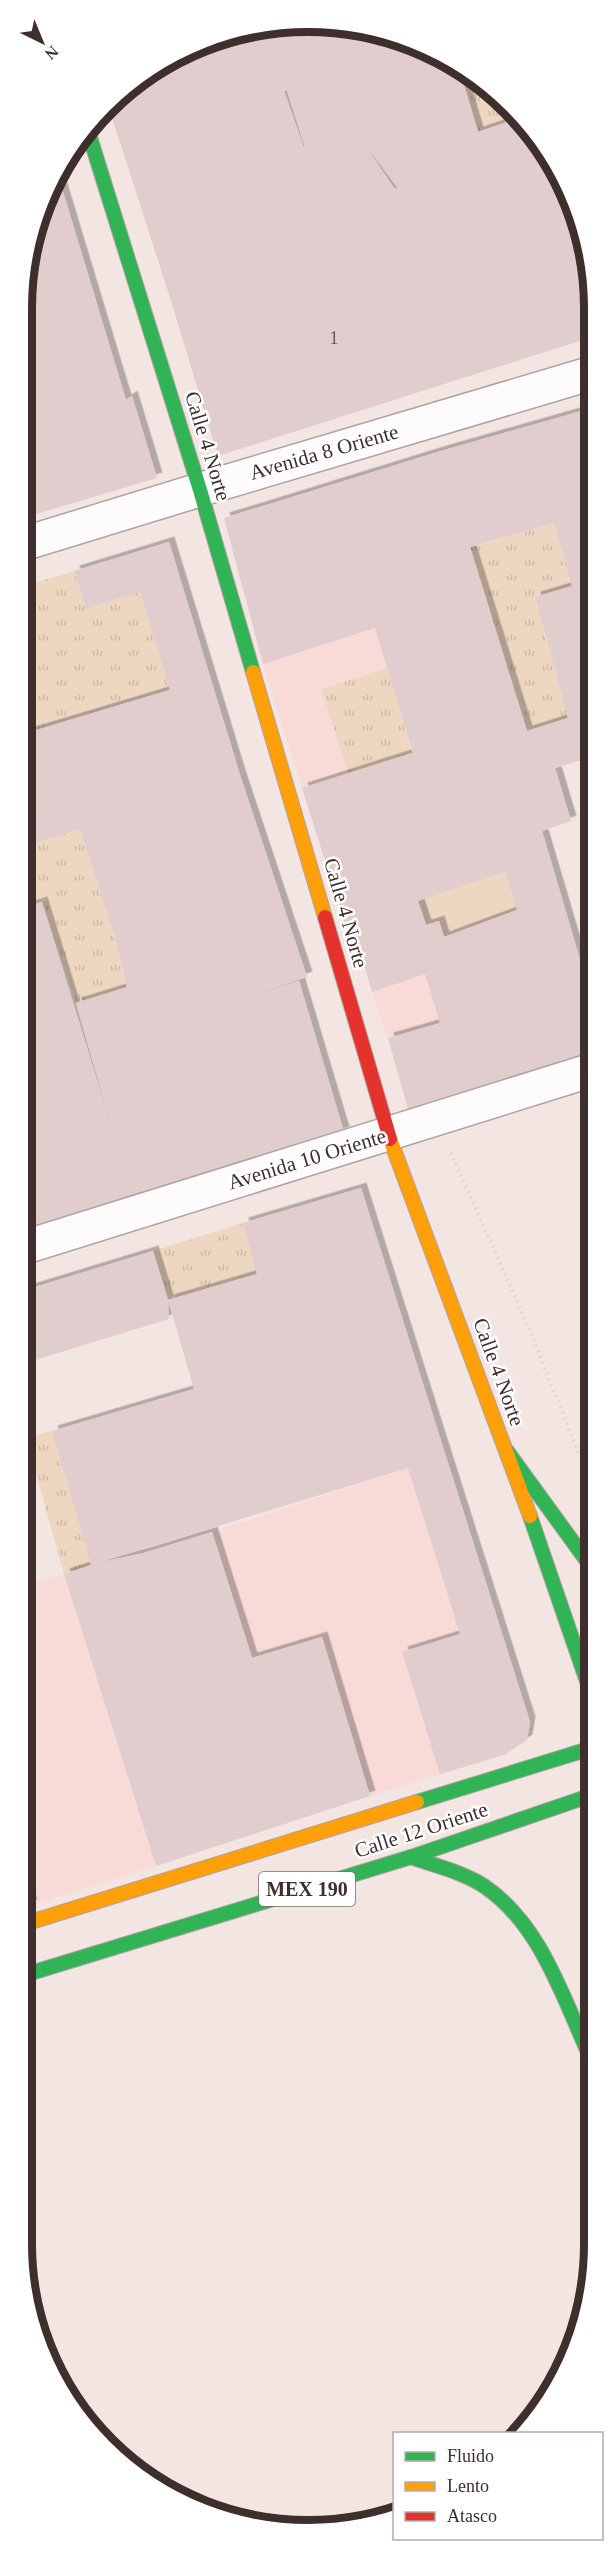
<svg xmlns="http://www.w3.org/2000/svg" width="615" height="2552" font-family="'Times New Roman',serif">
	<defs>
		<pattern id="grass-tufts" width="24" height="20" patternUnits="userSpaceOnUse" patternTransform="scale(1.5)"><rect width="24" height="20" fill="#eed7c1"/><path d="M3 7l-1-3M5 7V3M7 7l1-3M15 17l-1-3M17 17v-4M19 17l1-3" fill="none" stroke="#cdb9a6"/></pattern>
		<filter id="shadow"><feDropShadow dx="5.5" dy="-5.5" stdDeviation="0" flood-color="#0004"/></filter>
	</defs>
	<rect width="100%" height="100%" fill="#f3e5e2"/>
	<g fill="#f8dbd7">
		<polygon points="375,628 387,668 321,689 348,773 302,788 263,664"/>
		<polygon points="425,974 440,1023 388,1038 372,992"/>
		<polygon points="408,1468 460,1634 402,1653 440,1774 370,1796 322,1637 252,1658 212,1532"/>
		<polygon points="64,1574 156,1866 32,1905 21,1871 22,1587"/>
	</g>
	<g fill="url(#grass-tufts)">
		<polygon points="459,68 510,105 519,118 478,132"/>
		<polygon points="554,523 572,586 535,598 568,718 527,731 469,548"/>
		<polygon points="74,571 86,609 140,592 170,689 23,734 23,586"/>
		<polygon points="387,668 412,753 348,773 321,689"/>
		<polygon points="80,829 116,941 127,987 76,1003 42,902 53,896 23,906 23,847"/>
		<polygon points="243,1223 257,1274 168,1300 153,1251"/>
		<polygon points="52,1431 91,1565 64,1574 26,1438"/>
	</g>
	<polygon fill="#eed7c1" points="505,872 518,912 444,937 439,921 426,925 418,901"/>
	<g fill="#e1ccce" fill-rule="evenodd" filter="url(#shadow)">
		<path d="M345 24 435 51 459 68 478 132 519 118 565 181 592 270V337L218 456 172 304 109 108 133 80 234 31ZM284 91H287L305 147 304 148ZM369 151H370L398 188H394Z"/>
		<polygon points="57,172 126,400 132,396 157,478 23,518 24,270"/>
		<path d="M592 408V757L555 768 571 821 542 831 584 973 592 971V1053L408 1109 388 1038 440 1023 425 974 372 992 359 947 353 949 302 788 412 753 415 761 375 628 263 664 224 518 441 451ZM554 523 572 586 535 597 568 718 527 731 470 547ZM505 872 517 910 444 937 439 921 426 925 418 901Z"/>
		<polygon points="169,542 240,775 307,977 238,999 299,981 344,1132 22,1229 23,908 42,902 114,1135 76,1003 127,987 116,941 80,829 23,847 23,734 170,690 140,592 86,609 74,571"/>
		<polygon points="361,1188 530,1722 527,1740 504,1755 440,1774 402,1652 460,1634 408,1468 97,1563 144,1553 212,1532 252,1658 322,1637 370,1796 156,1866 64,1574 91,1565 52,1431 194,1389 168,1300 169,1319 22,1364 22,1291 153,1251 168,1300 257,1274 243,1223"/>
		<polygon points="21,1873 32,1905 21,1908"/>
	</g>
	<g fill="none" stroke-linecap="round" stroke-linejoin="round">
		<defs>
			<g id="street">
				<polyline points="23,544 212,486 592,373"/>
				<polyline points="22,1248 592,1070"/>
			</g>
			<g id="fast">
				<polyline points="88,131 200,490 253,672"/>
				<polyline points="507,1451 592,1568"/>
				<polyline points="530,1516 592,1696"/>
				<polyline points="417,1802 592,1748"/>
				<path d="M411 1857C435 1866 463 1872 484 1886 542 1925 564 2001 592 2061"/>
				<polyline points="21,1976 411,1857 592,1795"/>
			</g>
			<g id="slow">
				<polyline points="253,672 325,917"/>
				<polyline points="390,1139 530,1516"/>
				<polyline points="21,1925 417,1802"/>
			</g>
			<polyline id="jam" points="325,917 390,1139"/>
		</defs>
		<use href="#street" stroke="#b0a3a1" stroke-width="36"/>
		<use href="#fast" stroke="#b0a3a1" stroke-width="16"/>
		<use href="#slow" stroke="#b0a3a1" stroke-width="16"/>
		<use href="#jam" stroke="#b0a3a1" stroke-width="16"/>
		<polyline stroke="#dad6d4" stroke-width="4" stroke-dasharray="1.5 4.5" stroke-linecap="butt" points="451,1153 528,1326 592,1487"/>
		<use href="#street" stroke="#fdfbfb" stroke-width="33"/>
		<use href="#fast" stroke="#30b455" stroke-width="14"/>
		<use href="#slow" stroke="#ff9f0a" stroke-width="14"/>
		<use href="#jam" stroke="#e5322d" stroke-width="14"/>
	</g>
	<g text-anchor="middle" stroke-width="5" stroke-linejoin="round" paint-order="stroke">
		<g font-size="18" fill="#675654">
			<text x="334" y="344">1</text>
		</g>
		<rect fill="#fff" stroke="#786d6b" stroke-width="1.5" x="259" y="1872" width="96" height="34" rx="4.5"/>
		<g font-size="20" font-weight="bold" fill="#3e2e2c">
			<text x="307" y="1896">MEX 190</text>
		</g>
		<g font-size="21" fill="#3e2e2c" stroke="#fff">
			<text transform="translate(208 446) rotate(73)" y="7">Calle 4 Norte</text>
			<text transform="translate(324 452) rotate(-16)" y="7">Avenida 8 Oriente</text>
			<text transform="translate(346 913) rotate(74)" y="7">Calle 4 Norte</text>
			<text transform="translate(307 1159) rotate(-17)" y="7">Avenida 10 Oriente</text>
			<text transform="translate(499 1372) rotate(70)" y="7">Calle 4 Norte</text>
			<text transform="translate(421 1830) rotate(-18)" y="7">Calle 12 Oriente</text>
		</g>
	</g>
	<path d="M0 0H615V2552H0ZM308 32H308A276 276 0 0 1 584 308V2244A276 276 0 0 1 308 2520H308A276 276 0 0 1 32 2244V308A276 276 0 0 1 308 32Z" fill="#fff" fill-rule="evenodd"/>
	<path fill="none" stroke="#3e2e2c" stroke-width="8" d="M308 32H308A276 276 0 0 1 584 308V2244A276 276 0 0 1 308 2520H308A276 276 0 0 1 32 2244V308A276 276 0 0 1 308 32Z"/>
	<rect x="393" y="2432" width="210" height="108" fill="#ffffff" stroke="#b2abab" stroke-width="1.5"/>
	<rect x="405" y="2452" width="30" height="9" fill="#30b455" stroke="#b2abab" stroke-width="1.5"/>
	<text x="447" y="2462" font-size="18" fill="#3e2e2c">Fluido</text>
	<rect x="405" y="2482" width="30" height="9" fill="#ff9f0a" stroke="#b2abab" stroke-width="1.5"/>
	<text x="447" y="2492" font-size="18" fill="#3e2e2c">Lento</text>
	<rect x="405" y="2512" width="30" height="9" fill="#e5322d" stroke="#b2abab" stroke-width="1.5"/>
	<text x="447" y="2522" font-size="18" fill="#3e2e2c">Atasco</text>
	<g transform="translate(42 42) rotate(137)" stroke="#ffffff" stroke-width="4.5" paint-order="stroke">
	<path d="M0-4.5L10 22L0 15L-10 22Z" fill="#3e2e2c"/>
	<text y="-9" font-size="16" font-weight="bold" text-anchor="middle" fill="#3e2e2c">N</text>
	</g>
</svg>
